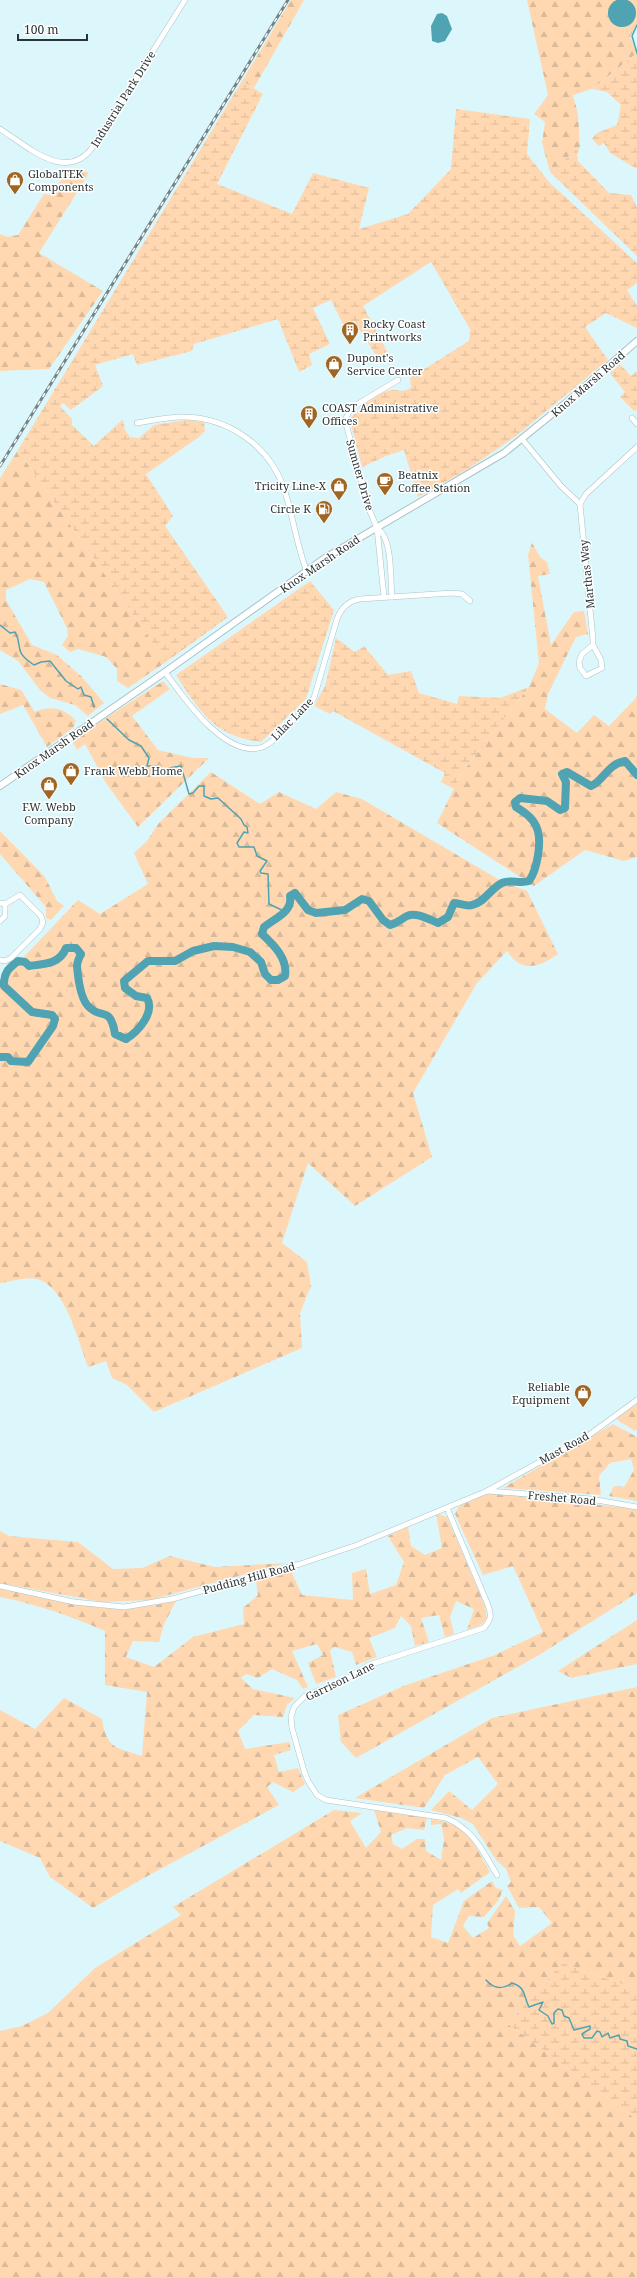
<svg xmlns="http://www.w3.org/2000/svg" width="637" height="2278" font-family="'Noto Serif',serif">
	<defs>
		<pattern id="forest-firs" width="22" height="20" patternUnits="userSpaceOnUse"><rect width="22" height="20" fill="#ffd8b1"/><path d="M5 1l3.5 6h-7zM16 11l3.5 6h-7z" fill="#dbba99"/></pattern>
		<pattern id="wetland-marsh" width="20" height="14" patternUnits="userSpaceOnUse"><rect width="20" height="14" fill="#ffd8b1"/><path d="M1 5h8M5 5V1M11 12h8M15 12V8" fill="none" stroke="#dbba99"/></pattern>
	</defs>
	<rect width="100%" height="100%" fill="#dcf7fc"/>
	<g fill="url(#forest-firs)">
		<polygon points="291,0 304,0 254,88 242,81"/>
		<polygon points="527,0 637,0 637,26 630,36 637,53 592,89 573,95 578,114 580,147 550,172 542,143 545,122 534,114 548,95"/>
		<polygon points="78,168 89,173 39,253 103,291 49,369 0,371 0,234 7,237 18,235 44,194 52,195 67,170"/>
		<polygon points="18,450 166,662 128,688 117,681 117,669 106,657 78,649 70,652 62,645 68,636 67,628 44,582 30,579 6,590 6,600 32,645 57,655 81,676 104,703 88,716 75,705 50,698 40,690 18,661 0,650 0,478"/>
		<polygon points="532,543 540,557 547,562 550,574 538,576 551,645 574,612 584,611 588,634 576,637 548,694 545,709 577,733 594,715 609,726 635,699 637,694 637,857 624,861 585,850 534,886 437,823 461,774 529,687 539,663 528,555"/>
		<polygon points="163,681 170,689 132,716 158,750 193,758 209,758 138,827 106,783 85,744 77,750 72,740"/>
		<path d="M0 684 21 690 35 712C50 705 65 708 76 721L73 728 47 747 23 705 0 714Z"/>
		<path d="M211 772 260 804 279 792 316 809 336 792 362 799 503 882 527 891 558 954C538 968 522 973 507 951L477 983 413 1093 432 1157 355 1206 308 1163 282 1243 307 1262 311 1286 300 1313 302 1348 154 1412 127 1385 112 1378 106 1361 88 1367C78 1341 66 1287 37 1279 27 1276 10 1282 0 1283V982L78 900 100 914 148 884 134 853 147 841 159 823Z"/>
		<polygon points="0,831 45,877 57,901 64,906 51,920 46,918 46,907 0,854"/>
		<polygon points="637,1404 637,1429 635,1431 616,1419"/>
		<polygon points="613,1424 637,1437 637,1501 609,1496 614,1486 624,1487 634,1470 631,1459 610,1463 599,1476 601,1495 503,1488"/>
		<polygon points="490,1493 637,1509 637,1593 539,1655 356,1758 341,1742 338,1715 406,1685 495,1655 543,1632 513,1566 483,1575 455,1514 459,1506"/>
		<path d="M436 1513 447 1517 485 1606 487 1619 481 1625 467 1630 474 1609 456 1601 450 1617 454 1634 445 1637 439 1615 421 1618 429 1642 415 1646 411 1626 401 1616 395 1628 369 1638 377 1657 356 1665 352 1652 335 1647 330 1650 336 1677 316 1684 308 1663 323 1655 317 1644 292 1651 308 1687 303 1689 297 1680 272 1669 258 1678 246 1674 241 1678 253 1689 295 1698 287 1705 283 1717 254 1715 238 1731 245 1749 289 1742 291 1750 274 1755 279 1772 298 1768 305 1784 293 1792 273 1782 267 1787 279 1805 142 1879 93 1908 50 1877 40 1858 0 1841V1710L35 1729 64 1698 102 1719C107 1750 116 1747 142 1756L147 1692 105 1685V1631C70 1616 37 1604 0 1597V1588L101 1608 151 1606 176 1601 164 1624 159 1642 133 1641 126 1657 154 1667 193 1637 244 1624 243 1608 258 1595 256 1581 291 1571 302 1595 353 1600 352 1573 366 1569 370 1594 396 1585 404 1562 388 1536 408 1527 411 1546 425 1555 442 1548Z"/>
		<polygon points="0,1531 9,1536 78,1542 113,1569 142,1568 170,1556 215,1567 287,1563 150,1600 102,1602 0,1583"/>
		<polygon points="637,1620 637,1664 571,1678 558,1671"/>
		<path d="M637 1687V1989L562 1963 508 2024 637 2120V2278H0V2031L22 2026 48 2013 95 1968 181 1915 173 1907 334 1810 362 1813 350 1821 366 1848 381 1832 374 1810 427 1818 424 1830 407 1828 391 1835 393 1844 402 1849 417 1839H425L426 1851 441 1860 444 1839 441 1824 431 1825V1819C468 1824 473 1842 490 1872L461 1893 458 1889 433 1905 431 1937 448 1943 464 1901 492 1881 496 1888 503 1890 498 1901 484 1917 469 1916 463 1926 473 1938 489 1928 487 1923 506 1896 515 1911 513 1935 520 1946 552 1923 539 1907 519 1908 507 1886 511 1882 506 1869 496 1860 473 1824 461 1818 431 1810 449 1791 472 1810 498 1784 478 1757 445 1775 424 1808 355 1798 492 1718Z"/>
	</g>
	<g fill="url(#wetland-marsh)">
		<polygon points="637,53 637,169 610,153 604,143 599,146 592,139 597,133 617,125 621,105 607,92 592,89"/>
		<path d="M242 81 263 94 217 184 292 214 313 173 369 188 359 229 408 214 451 169 456 109 530 119 527 154 549 182 637 263V283L627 290 637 306V328L606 313 585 327 608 360 516 436 468 469 418 497 404 450 386 456 362 467 350 420C354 411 377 394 387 391 396 388 400 394 411 388L410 378 469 341 470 329 431 262 363 306 387 351 379 360 354 321 344 326 331 300 313 308 330 344 309 354 312 365 299 372 278 319 194 344 192 351 137 365 133 354 95 365 103 386 71 410 63 403 60 406 72 419V425L94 446 123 419 125 430 130 437 139 438 154 425 186 420 204 422 205 431 199 437 146 474 173 516 165 526 228 617 166 662 18 450Z"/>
		<polygon points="580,147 577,154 578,161 609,193 631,195 637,207 637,256 550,172"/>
		<polygon points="620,364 631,376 637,371 637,410 634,411 620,397 625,392 610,373"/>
		<path d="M310 581 334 610 306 699 261 742C215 737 199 711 176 675Z"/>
		<polygon points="336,638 355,652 364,646 388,675 411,671 419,693 457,704 459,696 500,698 529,687 461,774 454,789 441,782 445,773 333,711 330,714 314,706 325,686"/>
		<polygon points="562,1963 637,1989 637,2120 508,2024"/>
	</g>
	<g fill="#4fa3b2">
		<circle cx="622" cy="13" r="14"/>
		<polygon points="442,13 447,16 452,29 445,41 438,43 432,41 431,26 437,14"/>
	</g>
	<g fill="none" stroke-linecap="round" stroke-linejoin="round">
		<g stroke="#4fa3b2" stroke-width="1.5">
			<polyline points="637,25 632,36 637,53"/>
			<path d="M0 625 10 633 15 632C24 649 12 650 34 665L41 662 50 661 66 681 78 689 81 687 84 695 91 697 94 707"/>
			<polyline points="107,719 129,740 141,746 149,758 147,766 158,766 161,773 169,768 181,766 189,794 193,793 199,786 204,786 204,796 211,799 218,798 241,819 244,825 247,827 248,833 244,832 237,843 239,847 254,847 257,856 267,861 260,871 261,873 268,874 269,904 286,912"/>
			<path d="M486 1980C494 1989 502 1990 512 1983 527 1988 523 1996 529 2007L543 2002 539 2010 548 2016 552 2024 554 2023V2013L558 2009 562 2010 564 2016 569 2018 574 2030 590 2026V2029L582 2034 584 2038H592L597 2031 600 2032 602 2037 608 2033 610 2038 619 2035 620 2039 627 2041 628 2046 637 2049"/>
		</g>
		<path stroke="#4fa3b2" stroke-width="8" d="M0 1057H8L11 1061 28 1062 53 1026 55 1019 52 1015 32 1012 4 986C3 973 9 968 18 961L25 962 29 966C44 964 60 964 66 948H76L81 954C79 958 77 962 77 966 78 978 81 1000 89 1007 102 1020 110 1005 115 1034L126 1039C139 1031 155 1012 147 998L136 996 125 988 124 981 148 961H175L193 951 214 946 233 947 250 952 261 962 265 974 271 980H278L285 976C288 959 274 945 262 934L264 927C275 918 293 912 290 896L295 893 308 910 316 913 345 910 362 899 369 901 383 920 390 925C398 923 401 919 407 916 417 912 428 919 438 923L448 917 454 903C459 903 467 907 472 905 484 903 491 888 502 883 511 879 520 884 529 881 537 870 543 840 536 826 532 817 524 812 516 807L515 802 520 798 547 801 560 810 565 808 566 782 562 774 567 772 591 786C603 782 607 764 625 761L637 775"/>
		<defs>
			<g id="minor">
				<path d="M0 129C27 146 66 183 92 148L185 0"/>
				<polyline points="632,418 637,424"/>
				<path d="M137 423C152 421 169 416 185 417 228 418 268 445 283 486 293 514 296 544 307 572"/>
				<polyline points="522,439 561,486 580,504"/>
				<polyline points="580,504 593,640 593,645 582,654 579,662 580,668 586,676 602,668 601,660 593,645"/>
				<polyline points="580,504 586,494 637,447"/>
				<path d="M377 528C393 538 390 578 392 597"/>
				<polyline points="384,597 377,528 369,509 345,420 351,408 398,380"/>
				<path d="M165 672C183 697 226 760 263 747 272 743 280 734 286 727 296 718 307 709 314 698L337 619C341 608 348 601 360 599L452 593 462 594 470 601"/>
				<polyline points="0,903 5,904 5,916 0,921"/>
				<polyline points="0,960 5,961 11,958 40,929 43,922 41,916 20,895 5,904"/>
				<polyline points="488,1491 591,1499 637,1507"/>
				<path d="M447 1508 488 1605C492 1616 491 1619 484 1628L369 1665 341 1682 305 1696 294 1707 291 1717 292 1728 304 1771 308 1781 317 1795 326 1800 446 1818C474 1830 482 1850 497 1875"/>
				<polyline points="0,1586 74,1602 124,1607 172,1599 300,1564 357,1545 487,1491 589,1435 637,1400"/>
			</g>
			<polyline id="major" points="0,786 165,672 325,558 504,453 567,402 637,341"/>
		</defs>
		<use href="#minor" stroke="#a9c3c9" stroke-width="6"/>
		<use href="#major" stroke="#a9c3c9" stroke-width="8"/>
		<use href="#minor" stroke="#fff" stroke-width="5"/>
		<use href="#major" stroke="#fff" stroke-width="6"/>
		<defs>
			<polyline id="rail" points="0,466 288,0"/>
		</defs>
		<use href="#rail" stroke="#738487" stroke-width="3"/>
		<use href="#rail" stroke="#fff" stroke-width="1.5" stroke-dasharray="4.5" stroke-linecap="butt"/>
	</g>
	<defs>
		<symbol id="shop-pin" viewBox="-11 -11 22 30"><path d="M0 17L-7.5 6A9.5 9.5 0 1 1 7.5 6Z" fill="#9f6623" stroke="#fff"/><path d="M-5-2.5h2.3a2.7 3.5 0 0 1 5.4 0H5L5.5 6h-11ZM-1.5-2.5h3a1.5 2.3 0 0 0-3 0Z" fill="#fff"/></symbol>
		<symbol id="building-pin" viewBox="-11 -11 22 30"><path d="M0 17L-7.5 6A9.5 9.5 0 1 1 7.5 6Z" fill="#9f6623" stroke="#fff"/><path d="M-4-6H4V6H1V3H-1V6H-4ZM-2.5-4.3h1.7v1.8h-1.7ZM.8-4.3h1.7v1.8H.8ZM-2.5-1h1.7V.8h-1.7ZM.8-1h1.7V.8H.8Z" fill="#fff"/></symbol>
		<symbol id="cafe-pin" viewBox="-11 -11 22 30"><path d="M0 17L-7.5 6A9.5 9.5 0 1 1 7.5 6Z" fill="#9f6623" stroke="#fff"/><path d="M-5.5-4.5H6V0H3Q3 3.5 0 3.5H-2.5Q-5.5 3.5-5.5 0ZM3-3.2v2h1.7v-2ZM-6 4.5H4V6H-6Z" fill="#fff"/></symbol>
		<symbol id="fuel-pin" viewBox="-11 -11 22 30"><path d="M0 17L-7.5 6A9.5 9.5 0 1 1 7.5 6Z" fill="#9f6623" stroke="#fff"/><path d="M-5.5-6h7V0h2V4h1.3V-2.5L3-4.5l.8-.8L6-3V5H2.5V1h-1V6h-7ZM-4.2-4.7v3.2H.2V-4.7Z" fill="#fff"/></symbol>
	</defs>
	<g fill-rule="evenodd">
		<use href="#shop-pin" x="5" y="170" width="20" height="27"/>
		<use href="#building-pin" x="340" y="320" width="20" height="27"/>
		<use href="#shop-pin" x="324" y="354" width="20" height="27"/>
		<use href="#building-pin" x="299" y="404" width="20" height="27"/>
		<use href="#cafe-pin" x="375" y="471" width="20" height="27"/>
		<use href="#shop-pin" x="329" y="476" width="20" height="27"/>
		<use href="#fuel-pin" x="314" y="499" width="20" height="27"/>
		<use href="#shop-pin" x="61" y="761" width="20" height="27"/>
		<use href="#shop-pin" x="39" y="775" width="20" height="27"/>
		<use href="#shop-pin" x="573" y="1383" width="20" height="27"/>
	</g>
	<g text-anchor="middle" stroke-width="3" stroke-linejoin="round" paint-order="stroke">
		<g font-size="11" fill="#2a3436" stroke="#fff">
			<text transform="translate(123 99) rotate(-58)" y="4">Industrial Park Drive</text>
			<text transform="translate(588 384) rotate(-41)" y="4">Knox Marsh Road</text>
			<text transform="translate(360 475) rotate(74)" y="4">Sumner Drive</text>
			<text transform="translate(320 564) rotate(-34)" y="4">Knox Marsh Road</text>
			<text transform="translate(587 574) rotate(-96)" y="4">Marthas Way</text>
			<text transform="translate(292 719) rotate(-46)" y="4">Lilac Lane</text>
			<text transform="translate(54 749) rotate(-35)" y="4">Knox Marsh Road</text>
			<text transform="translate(564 1448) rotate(-29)" y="4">Mast Road</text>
			<text transform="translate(562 1498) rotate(5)" y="4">Freshet Road</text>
			<text transform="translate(249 1578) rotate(-15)" y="4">Pudding Hill Road</text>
			<text transform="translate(340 1681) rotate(-26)" y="4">Garrison Lane</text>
		</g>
		<g font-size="11" fill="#2a3436" stroke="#fff" text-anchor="start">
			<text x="28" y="178">GlobalTEK<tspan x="28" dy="13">Components</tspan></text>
			<text x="363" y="328">Rocky Coast<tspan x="363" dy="13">Printworks</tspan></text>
			<text x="347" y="362">Dupont's<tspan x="347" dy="13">Service Center</tspan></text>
			<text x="322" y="412">COAST Administrative<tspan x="322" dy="13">Offices</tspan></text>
			<text x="398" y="479">Beatnix<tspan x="398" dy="13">Coffee Station</tspan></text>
			<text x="326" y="490" text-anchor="end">Tricity Line-X</text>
			<text x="311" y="513" text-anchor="end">Circle K</text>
			<text x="84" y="775">Frank Webb Home</text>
			<text x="49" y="811" text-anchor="middle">F.W. Webb<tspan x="49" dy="13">Company</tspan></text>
			<text x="570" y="1391" text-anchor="end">Reliable<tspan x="570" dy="13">Equipment</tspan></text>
		</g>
	</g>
	<path d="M18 34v6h69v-6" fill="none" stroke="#2a3436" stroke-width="2"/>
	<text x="24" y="34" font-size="12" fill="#2a3436" stroke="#ffffff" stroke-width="3" paint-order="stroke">100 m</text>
</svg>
